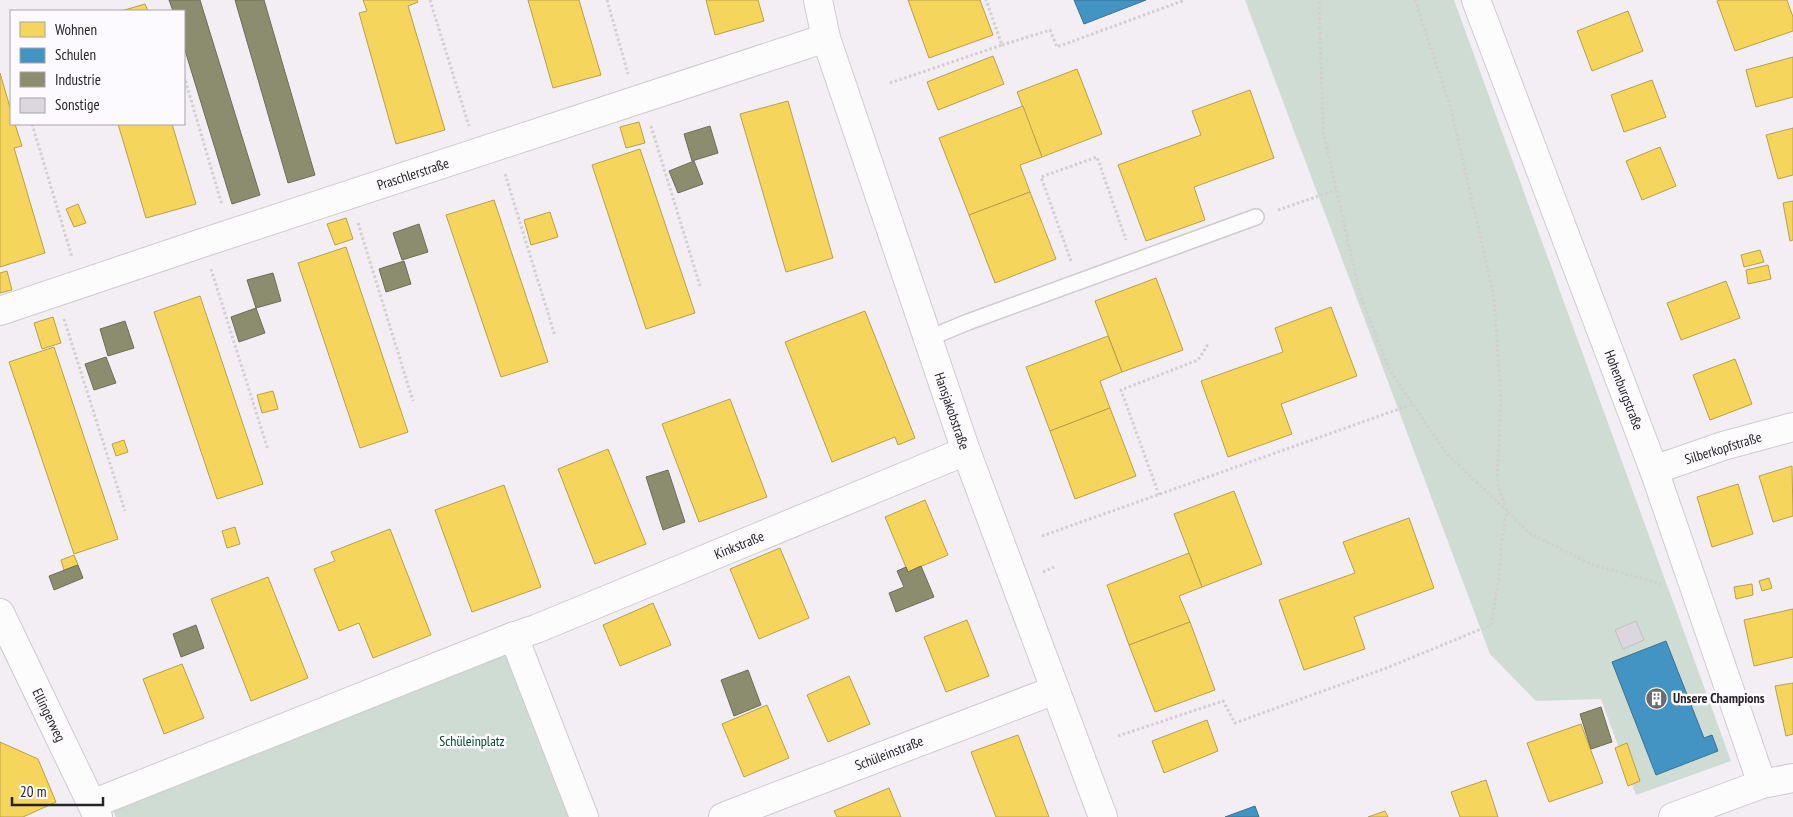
<svg xmlns="http://www.w3.org/2000/svg" width="1793" height="817" font-family="'PT Sans Narrow',sans-serif">
	<rect width="100%" height="100%" fill="#f2eef3"/>
	<g fill="#cedcd4">
		<polygon points="1245,0 1454,0 1731,761 1636,795 1601,699 1536,701 1490,654"/>
		<polygon points="517,644 581,817 116,817 107,798"/>
	</g>
	<g fill="#f6d55c" stroke="#b8a04c">
		<polygon points="363,0 417,0 418,2 408,6 445,130 396,144 359,13 367,11"/>
		<polygon points="528,0 579,0 601,75 553,88"/>
		<polygon points="706,0 758,0 764,21 715,35"/>
		<polygon points="908,0 980,0 993,35 929,58"/>
		<polygon points="1719,0 1787,0 1793,17 1793,31 1735,51 1717,1"/>
		<polygon points="145,4 148,11 121,11"/>
		<polygon points="1628,11 1643,51 1592,71 1577,31"/>
		<polygon points="993,56 1004,84 938,110 927,82"/>
		<polygon points="1793,57 1793,97 1756,107 1746,70"/>
		<polygon points="1077,69 1102,134 1042,157 1017,92"/>
		<polygon points="0,73 11,111 11,124 15,124 22,146 14,148 45,253 0,267"/>
		<polygon points="1652,80 1666,117 1624,132 1611,95"/>
		<polygon points="1250,90 1274,158 1194,187 1205,220 1146,241 1118,165 1201,135 1192,111"/>
		<polygon points="788,101 833,258 786,272 740,114"/>
		<polygon points="1023,106 1042,157 1020,165 1030,192 969,215 939,138"/>
		<polygon points="639,122 645,143 626,148 620,127"/>
		<polygon points="118,124 172,124 196,204 146,218"/>
		<polygon points="1793,128 1793,175 1778,179 1766,135"/>
		<polygon points="1660,147 1676,186 1642,200 1626,161"/>
		<polygon points="640,149 695,313 646,329 592,165"/>
		<polygon points="1030,192 1056,259 995,283 969,215"/>
		<polygon points="494,200 548,362 501,377 446,215"/>
		<polygon points="1793,201 1793,240 1790,241 1783,203"/>
		<polygon points="78,204 86,223 74,227 66,209"/>
		<polygon points="550,212 558,237 531,245 524,220"/>
		<polygon points="346,218 353,239 335,245 327,224"/>
		<polygon points="346,247 408,432 360,448 298,263"/>
		<polygon points="1760,250 1764,262 1744,267 1741,255"/>
		<polygon points="1768,265 1771,279 1748,284 1746,270"/>
		<polygon points="7,271 12,290 0,293 0,273"/>
		<polygon points="1156,278 1183,350 1122,372 1095,301"/>
		<polygon points="1726,281 1740,318 1681,340 1667,303"/>
		<polygon points="200,296 263,484 217,499 154,312"/>
		<polygon points="1331,307 1357,376 1281,404 1292,434 1228,457 1201,381 1283,352 1275,328"/>
		<polygon points="865,311 915,438 898,445 895,437 832,462 785,342"/>
		<polygon points="53,317 61,343 42,349 34,323"/>
		<polygon points="1108,336 1122,372 1100,381 1110,408 1050,431 1026,367"/>
		<polygon points="54,347 118,539 74,554 9,362"/>
		<polygon points="1735,359 1752,404 1710,420 1693,375"/>
		<polygon points="273,391 278,409 262,413 257,395"/>
		<polygon points="730,399 767,497 699,522 662,424"/>
		<polygon points="1110,408 1136,476 1075,499 1050,431"/>
		<polygon points="124,440 128,452 116,456 112,444"/>
		<polygon points="608,449 646,544 595,564 558,469"/>
		<polygon points="1792,466 1793,516 1773,522 1759,476"/>
		<polygon points="1738,484 1753,534 1712,547 1697,497"/>
		<polygon points="504,485 541,587 472,612 435,510"/>
		<polygon points="1234,491 1262,564 1202,587 1174,514"/>
		<polygon points="925,500 948,555 908,572 885,517"/>
		<polygon points="1409,518 1434,588 1354,617 1365,649 1304,670 1279,600 1355,573 1343,542"/>
		<polygon points="235,527 240,544 227,548 222,531"/>
		<polygon points="390,529 431,635 373,658 359,623 339,631 314,569 335,561 331,552"/>
		<polygon points="780,548 809,618 759,639 730,569"/>
		<polygon points="1189,553 1202,587 1179,596 1190,622 1129,645 1107,585"/>
		<polygon points="74,555 78,565 64,570 61,560"/>
		<polygon points="268,577 308,678 251,701 211,599"/>
		<polygon points="1769,578 1772,588 1762,591 1759,581"/>
		<polygon points="1752,584 1753,595 1736,599 1734,587"/>
		<polygon points="653,603 671,645 620,666 603,625"/>
		<polygon points="1793,609 1793,657 1754,666 1744,620"/>
		<polygon points="967,620 989,676 946,692 924,637"/>
		<polygon points="1190,622 1215,690 1155,712 1129,645"/>
		<polygon points="182,664 204,718 164,734 143,679"/>
		<polygon points="849,676 870,724 828,742 807,695"/>
		<polygon points="1793,683 1793,734 1786,736 1775,686"/>
		<polygon points="767,705 789,758 744,777 722,724"/>
		<polygon points="1207,720 1218,751 1164,773 1152,741"/>
		<polygon points="1581,724 1603,783 1549,802 1527,743"/>
		<polygon points="1018,735 1037,785 1049,817 996,817 971,752"/>
		<polygon points="0,742 38,759 56,802 23,817 0,817"/>
		<polygon points="1627,743 1640,781 1628,786 1615,748"/>
		<polygon points="1486,780 1498,817 1460,817 1451,792"/>
		<polygon points="889,788 901,817 837,817 834,811"/>
		<polygon points="1385,811 1388,817 1368,817"/>
	</g>
	<g fill="#4393c3" stroke="#3a7294">
		<polygon points="1074,0 1146,0 1084,24"/>
		<polygon points="1666,641 1704,738 1712,735 1718,751 1656,775 1612,662"/>
		<polygon points="1255,806 1259,817 1225,817"/>
	</g>
	<g fill="#8c8c6e" stroke="#6d6d59">
		<polygon points="169,0 200,0 260,195 232,204 184,47 184,11 173,11"/>
		<polygon points="235,0 264,0 315,175 288,183"/>
		<polygon points="710,126 718,153 692,161 684,134"/>
		<polygon points="694,161 703,184 678,193 669,171"/>
		<polygon points="419,224 428,252 402,260 393,233"/>
		<polygon points="404,261 411,284 386,292 379,269"/>
		<polygon points="273,273 281,301 256,308 247,280"/>
		<polygon points="256,308 265,333 239,342 231,317"/>
		<polygon points="125,321 134,348 108,356 100,329"/>
		<polygon points="106,357 116,383 94,390 85,364"/>
		<polygon points="668,470 685,522 663,530 646,477"/>
		<polygon points="78,565 83,578 54,590 49,576"/>
		<polygon points="921,566 934,597 896,612 889,593 904,587 897,571 906,567 908,572"/>
		<polygon points="196,625 204,648 181,657 173,634"/>
		<polygon points="748,670 761,705 734,716 721,680"/>
		<polygon points="1601,707 1612,742 1591,749 1580,714"/>
	</g>
	<polygon fill="#dcd6df" stroke="#c4c0c5" points="1636,621 1644,640 1623,649 1615,630"/>
	<g fill="none" stroke-linecap="round" stroke-linejoin="round">
		<defs>
			<polyline id="service" points="927,339 968,322 1256,217"/>
			<g id="minor">
				<polyline points="818,0 826,38 966,451 1103,817"/>
				<polyline points="1476,0 1654,470 1762,784"/>
				<polyline points="0,311 202,243 826,38"/>
				<polyline points="1654,470 1723,446 1793,427"/>
				<polyline points="0,613 98,817"/>
				<polyline points="512,637 536,629 966,451"/>
				<polyline points="92,804 512,637 519,650 584,817"/>
				<polyline points="723,817 1055,690"/>
				<polyline points="1673,817 1762,784 1793,778"/>
			</g>
		</defs>
		<use href="#service" stroke="#cecbcf" stroke-width="18"/>
		<use href="#minor" stroke="#cecbcf" stroke-width="30"/>
		<g stroke="#d1d0d1" stroke-width="3" stroke-dasharray="2.5 2.5" stroke-linecap="butt">
			<polyline points="430,0 469,126"/>
			<polyline points="607,0 628,74"/>
			<polyline points="1415,0 1451,109 1494,297 1501,399 1497,482 1507,511 1529,533 1591,564 1661,584"/>
			<polyline points="1002,45 1050,30 1057,47 1185,0"/>
			<polyline points="184,76 222,205"/>
			<polyline points="890,83 1002,45 986,0"/>
			<polyline points="32,124 72,257"/>
			<polyline points="651,126 700,286"/>
			<polyline points="505,174 555,336"/>
			<polyline points="1278,210 1336,190"/>
			<polyline points="358,223 413,401"/>
			<polyline points="1071,261 1041,177 1097,157 1126,240"/>
			<polyline points="211,269 268,450"/>
			<polyline points="64,319 125,511"/>
			<polyline points="1159,495 1121,390 1198,360 1208,344"/>
			<polyline points="1042,536 1413,404"/>
			<polyline points="1043,572 1054,567"/>
			<polyline points="1118,736 1223,701 1235,723 1389,667 1491,625 1499,577 1502,538 1507,511 1446,453 1389,369 1360,295 1323,130 1319,0"/>
		</g>
		<use href="#service" stroke="#fdfcfd" stroke-width="15"/>
		<use href="#minor" stroke="#fdfcfd" stroke-width="28"/>
	</g>
	<defs>
		<symbol id="building-disc" viewBox="-11 -11 22 22"><circle r="9.5" fill="#6d6b6f" stroke="#fdfaff"/><path d="M-4-6H4V6H1V3H-1V6H-4ZM-2.5-4.3h1.7v1.8h-1.7ZM.8-4.3h1.7v1.8H.8ZM-2.5-1h1.7V.8h-1.7ZM.8-1h1.7V.8H.8Z" fill="#fff"/></symbol>
	</defs>
	<g fill-rule="evenodd">
		<use href="#building-disc" x="1644" y="686" width="25" height="25"/>
	</g>
	<g text-anchor="middle" stroke-width="5" stroke-linejoin="round" paint-order="stroke">
		<g font-size="14" fill="#262428" stroke="#fdfaff">
			<text transform="translate(413 174) rotate(-18)" y="5">Praschlerstraße</text>
			<text transform="translate(1624 390) rotate(69)" y="5">Hohenburgstraße</text>
			<text transform="translate(952 411) rotate(71)" y="5">Hansjakobstraße</text>
			<text transform="translate(1723 448) rotate(-17)" y="5">Silberkopfstraße</text>
			<text transform="translate(739 545) rotate(-22)" y="5">Kinkstraße</text>
			<text transform="translate(49 715) rotate(64)" y="5">Ellingerweg</text>
			<text transform="translate(889 753) rotate(-21)" y="5">Schüleinstraße</text>
		</g>
		<g font-size="14" font-weight="bold" fill="#262428" stroke="#fdfaff" text-anchor="start">
			<text x="1673" y="703">Unsere Champions</text>
		</g>
		<g font-size="14" fill="#044a28" stroke="#fdfaff">
			<text x="472" y="746">Schüleinplatz</text>
		</g>
	</g>
	<rect x="10" y="10" width="175" height="115" fill="#fdfaff" stroke="#a7a4a9"/>
	<rect x="20" y="22" width="25" height="15" fill="#f6d55c" stroke="#a7a4a9"/>
	<text x="55" y="35" font-size="15" fill="#262428">Wohnen</text>
	<rect x="20" y="48" width="25" height="15" fill="#4393c3" stroke="#a7a4a9"/>
	<text x="55" y="60" font-size="15" fill="#262428">Schulen</text>
	<rect x="20" y="72" width="25" height="15" fill="#8c8c6e" stroke="#a7a4a9"/>
	<text x="55" y="85" font-size="15" fill="#262428">Industrie</text>
	<rect x="20" y="98" width="25" height="15" fill="#dcd6df" stroke="#a7a4a9"/>
	<text x="55" y="110" font-size="15" fill="#262428">Sonstige</text>
	<path d="M12 797v8h91v-8" fill="none" stroke="#262428" stroke-width="2.5"/>
	<text x="20" y="797" font-size="15" fill="#262428" stroke="#fdfaff" stroke-width="4" paint-order="stroke">20 m</text>
</svg>
